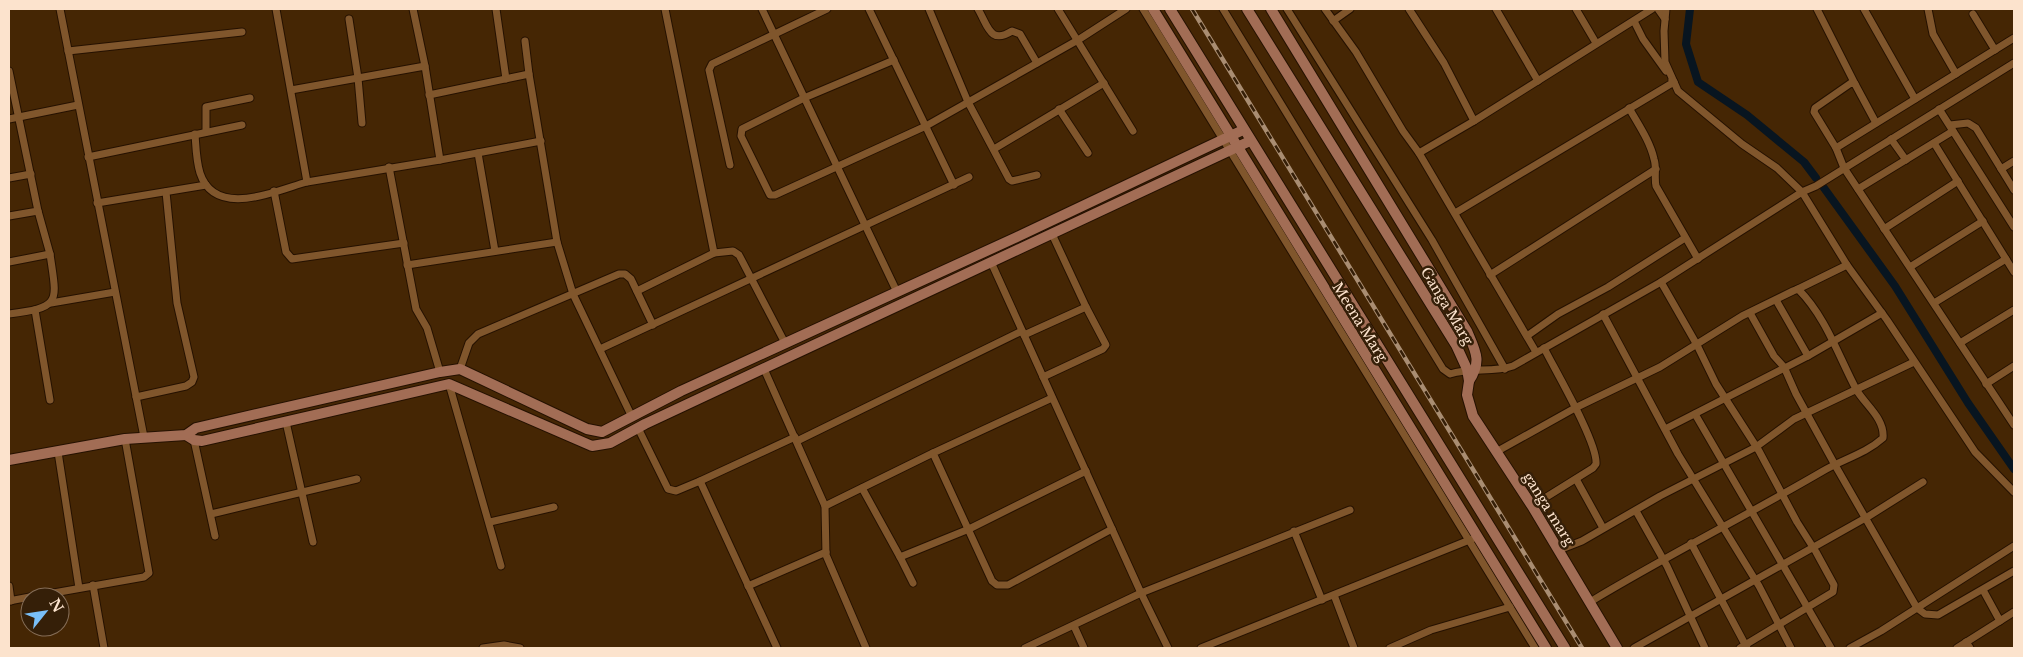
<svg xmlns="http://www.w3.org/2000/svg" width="2023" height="657" font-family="'Libre Baskerville',serif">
	<rect width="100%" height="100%" fill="#452604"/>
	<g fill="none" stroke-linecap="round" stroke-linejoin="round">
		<g stroke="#081520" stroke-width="8">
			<polyline points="1690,9 1686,44 1698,82 1747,115 1804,162 1816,178"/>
			<polyline points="1824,188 1895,286 1968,403 2014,469"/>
		</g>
		<defs>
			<g id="street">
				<polyline points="60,9 144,437"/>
				<polyline points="413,9 425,66"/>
				<polyline points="496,9 506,79"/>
				<polyline points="762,9 897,292"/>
				<polyline points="869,9 954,185"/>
				<polyline points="929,9 968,102 1009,179 1012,181 1037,175"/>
				<path d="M978 9C988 26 990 45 1012 31L1020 34 1037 63"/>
				<polyline points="1058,9 1133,131"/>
				<polyline points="1143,9 1535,648"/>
				<path d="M1223 9 1443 369 1450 374C1472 367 1492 373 1513 366L1661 282 1802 192 1816 186 2014 63"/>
				<polyline points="1287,9 1432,240 1505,369"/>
				<polyline points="1325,9 1356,52 1403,131 1419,153 1536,352"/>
				<polyline points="1409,9 1444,63 1474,121"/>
				<polyline points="1496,9 1538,81"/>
				<polyline points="1576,9 1596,43"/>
				<polyline points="1658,9 1665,19"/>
				<polyline points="1666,9 1664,31 1665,62 1678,91 1742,144 1777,168 1802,192 1847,265 1887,320 1975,452 2014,492"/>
				<polyline points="1817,9 1855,84"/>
				<polyline points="1864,9 1915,99"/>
				<polyline points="1928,9 1933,34 1956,74"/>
				<polyline points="1973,14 1995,50"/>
				<polyline points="349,19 358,78 362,123"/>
				<polyline points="1333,21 1350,9"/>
				<polyline points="1634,21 1643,39 1666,71"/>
				<polyline points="2014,38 1836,148 1844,168 2014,425"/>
				<polyline points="525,41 529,74"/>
				<polyline points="68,51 242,32"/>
				<polyline points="894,60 804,98 742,129 741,136 770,195 775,195 926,126 1078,40 1126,9"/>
				<polyline points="9,71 38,211 9,216"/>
				<polyline points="291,90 425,66 440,160 307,182"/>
				<polyline points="429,95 529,74 557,242 573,294 632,417"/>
				<path d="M1629 108C1638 124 1650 141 1654 159 1657 168 1654 177 1656 186L1698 259"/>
				<polyline points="1059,109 1088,153"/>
				<polyline points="1939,109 2014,227"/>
				<polyline points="9,119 78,105"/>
				<polyline points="1950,125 1968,123 1976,128 2014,190"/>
				<polyline points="206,132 206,107 250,98"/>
				<path d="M195 134C196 147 196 160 200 173 215 219 275 191 307 182L276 9"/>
				<polyline points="1891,139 1906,160"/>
				<polyline points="1934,143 2014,272"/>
				<polyline points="1836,148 1814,112 1815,108 1851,83 1855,84 1876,123"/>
				<polyline points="994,149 1104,83"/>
				<polyline points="478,153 495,251"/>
				<polyline points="1419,153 1474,121 1652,9"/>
				<polyline points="88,157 242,125"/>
				<polyline points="440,160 541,141"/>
				<polyline points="730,165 709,70 712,64 827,9"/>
				<polyline points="389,167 416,309 427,328 440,372"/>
				<polyline points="2001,169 2014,161"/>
				<polyline points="9,178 31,174"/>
				<polyline points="1858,189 1953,131"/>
				<polyline points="274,191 286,252 292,259 404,243"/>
				<polyline points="97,203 206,185"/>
				<polyline points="1455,213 1674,82 1672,80"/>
				<polyline points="1884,229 1958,181"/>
				<polyline points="714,253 733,251 739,255 785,343"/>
				<polyline points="9,262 50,254 38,211"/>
				<polyline points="991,262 1141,593 1350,510"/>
				<polyline points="407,265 557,242"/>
				<polyline points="1910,267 1983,221"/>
				<polyline points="1490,275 1656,169"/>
				<polyline points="1661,282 1697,345 1716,384 1759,451 1797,522 1816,552 1834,585 1833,592 1740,648"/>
				<polyline points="1798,289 1847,265"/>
				<polyline points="637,291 714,253 665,9"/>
				<polyline points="1776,300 1808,356"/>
				<polyline points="51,303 115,292"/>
				<polyline points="1934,303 2006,259"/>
				<polyline points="35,310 50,400"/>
				<polyline points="1750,313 1774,356 1784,367 1796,394 1835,465 1917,608 1925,614 1938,615 2014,571"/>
				<path d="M9 314C62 307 57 303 50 254"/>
				<polyline points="1603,314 1678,454 1759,586 1791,648"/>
				<polyline points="1024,335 1086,307 1052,234"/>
				<polyline points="1527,336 1558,314 1608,287 1685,238"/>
				<polyline points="1960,343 2014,310"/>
				<polyline points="600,349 969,177"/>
				<polyline points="460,369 469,343 478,334 619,274 625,274 631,279 653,325"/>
				<polyline points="764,369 825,506 826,555 866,648"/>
				<polyline points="1043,377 1103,349 1106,345 1086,307"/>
				<polyline points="449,384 501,566"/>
				<polyline points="1986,384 2014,366"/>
				<polyline points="136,397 186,386 192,382 194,377 177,303 166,192"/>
				<polyline points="1052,398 933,453 992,581 997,585 1008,585 1112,529"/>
				<polyline points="1695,414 1831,648"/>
				<polyline points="286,422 313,542"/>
				<polyline points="638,428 668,489 676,491 700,481 777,648"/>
				<polyline points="1665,429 1808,356 1882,313"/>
				<polyline points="194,440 215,536"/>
				<polyline points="797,441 1022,331"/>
				<polyline points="58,452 79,588"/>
				<path d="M1496 452 1575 408 1660 367 1742 316 1793 291 1798 289C1826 317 1838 355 1856 389 1864 404 1885 418 1883 438 1865 454 1843 459 1823 471 1746 516 1666 556 1590 602"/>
				<polyline points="1576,479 1603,528"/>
				<polyline points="700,481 795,437"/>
				<polyline points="862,488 900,557 969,529 1086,471"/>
				<polyline points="825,506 933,453"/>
				<path d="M1532 506 1593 468 1596 464C1598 443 1555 370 1544 348"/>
				<polyline points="1636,511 1667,566 1705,648"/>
				<polyline points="211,514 357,479"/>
				<polyline points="490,522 554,507"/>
				<polyline points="1294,531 1322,600"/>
				<polyline points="1691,543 1747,648"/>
				<polyline points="1559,550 1582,541 1660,496 1756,447 1794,419 1914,362"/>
				<polyline points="900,557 913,583"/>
				<polyline points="93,585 104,648"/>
				<polyline points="9,586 11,601"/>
				<polyline points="748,586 826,552"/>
				<polyline points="1983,590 2000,621"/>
				<polyline points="1334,595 1354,648"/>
				<polyline points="31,597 144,577 149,573 125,439"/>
				<polyline points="9,601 30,597"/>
				<polyline points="1074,626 1084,648"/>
				<polyline points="1966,642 1970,648"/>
				<polyline points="483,648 504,645 520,648"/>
				<polyline points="1025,648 1141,593 1168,648"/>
				<polyline points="1201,648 1472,539"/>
				<polyline points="1390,648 1431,630 1510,607"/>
				<polyline points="1634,648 1869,516 1923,482"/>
				<polyline points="1850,648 1881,631 2014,546"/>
				<polyline points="1957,648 2014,612"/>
			</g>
			<g id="secondary">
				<polyline points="1153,9 1546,648"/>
				<polyline points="1170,9 1565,648"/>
				<polyline points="1247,9 1456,345 1467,369 1469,381 1467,395 1473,416 1532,506 1617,648"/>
				<path d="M1271 9 1467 331C1476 352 1482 361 1469 381"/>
				<polyline points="186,435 194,440 202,441 449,384 592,446 610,443 645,424 1250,141"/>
				<polyline points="9,460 125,439 186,435 196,428 440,372 460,369 587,429 602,432 681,391 1017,237 1243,130"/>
			</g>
		</defs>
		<use href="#street" stroke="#251100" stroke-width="9"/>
		<use href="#secondary" stroke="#251100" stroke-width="12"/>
		<use href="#street" stroke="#80562c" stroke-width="7"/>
		<use href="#secondary" stroke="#a26d55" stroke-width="10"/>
		<defs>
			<polyline id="rail" points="1192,9 1582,648"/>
		</defs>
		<use href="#rail" stroke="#a98d72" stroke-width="4.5"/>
		<use href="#rail" stroke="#351f08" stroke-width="2.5" stroke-dasharray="8" stroke-linecap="butt"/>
	</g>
	<g text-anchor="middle" stroke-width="5" stroke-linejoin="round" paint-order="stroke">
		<g font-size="14" fill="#fce3cd" stroke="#351f08">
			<text transform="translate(1447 306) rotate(59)" y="5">Ganga Marg</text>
			<text transform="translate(1360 322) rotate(58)" y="5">Meena Marg</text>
			<text transform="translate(1549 509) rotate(58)" y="5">ganga marg</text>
		</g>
	</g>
	<rect width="2023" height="657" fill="none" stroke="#fce3cd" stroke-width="20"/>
	<g transform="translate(45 612) rotate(60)"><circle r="24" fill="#351f08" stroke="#856d57"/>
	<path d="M0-4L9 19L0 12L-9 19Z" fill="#79bff8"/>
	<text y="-8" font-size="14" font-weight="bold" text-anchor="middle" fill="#fce3cd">N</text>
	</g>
</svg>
